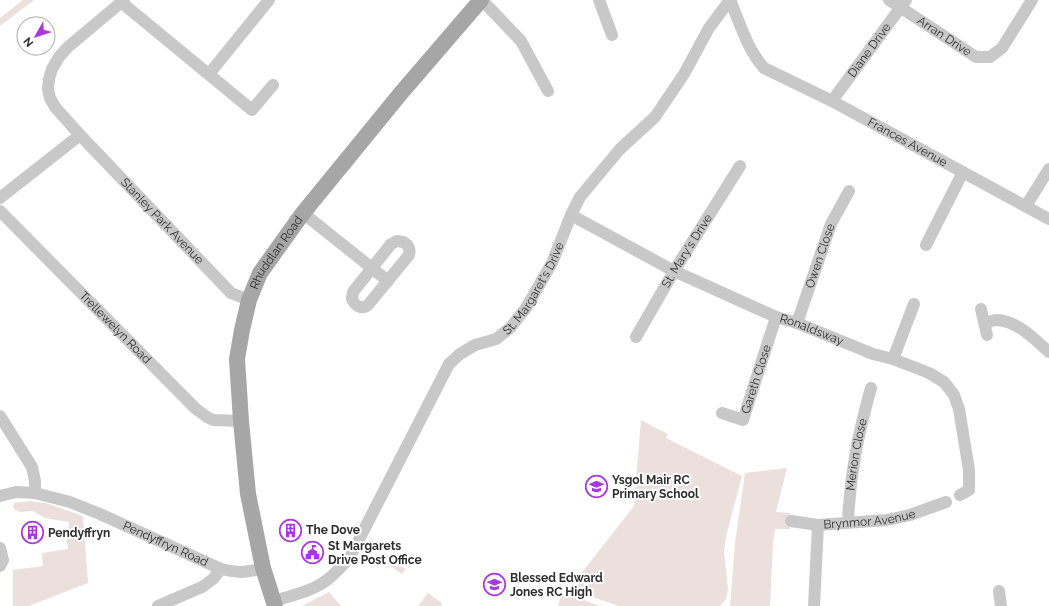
<svg xmlns="http://www.w3.org/2000/svg" width="1049" height="606" font-family="Raleway,sans-serif">
	<rect width="100%" height="100%" fill="#fff"/>
	<g fill="#ebe0dc">
		<polygon points="23,0 34,0 0,26 0,18"/>
		<polygon points="641,420 668,434 666,438 742,476 726,536 724,552 728,589 726,599 720,606 619,606 569,589 634,506"/>
		<polygon points="787,468 776,512 790,513 790,529 775,529 773,542 770,606 730,606 735,543 745,473"/>
		<polygon points="29,501 46,503 83,516 88,583 29,606 13,606 13,570 43,566 42,553 68,549 66,536 69,525 69,522 45,518 33,511 20,512 15,510 13,507 14,503"/>
		<polygon points="376,556 406,569 402,574"/>
		<polygon points="329,592 341,606 302,606"/>
		<polygon points="562,592 600,606 558,606"/>
		<polygon points="428,593 442,603 441,606 418,606"/>
	</g>
	<g fill="none" stroke-linecap="round" stroke-linejoin="round">
		<g stroke="#c8c8c8" stroke-width="12">
			<path id="s1" d="M124 0 68 47 59 57 52 69 49 79 48 89 50 98 55 107 80 135 231 293 249 300"/>
			<polyline points="482,0 521,41 548,91"/>
			<polyline points="599,0 612,35"/>
			<path id="s2" d="M730 0C740 23 747 49 764 68L832 101 1049 219"/>
			<path id="s3" d="M889 0 976 57H990L1002 48 1032 0"/>
			<polyline points="121,2 252,110 273,85"/>
			<polyline points="209,74 269,0"/>
			<path id="s4" d="M832 101 906 0"/>
			<polyline points="0,198 80,135"/>
			<polyline points="1026,206 1049,169"/>
			<path id="s5" d="M0 211 196 409 207 417 213 420 241 421"/>
			<polyline points="303,213 388,281"/>
			<path id="s6" d="M571 215 674 271 776 317 797 323 873 354 893 359 929 373 944 382 954 395 959 409 969 470V490L960 495"/>
			<path d="M397 241C406 241 411 247 409 255L368 305C362 310 355 306 352 299L353 292 391 244Z"/>
			<polyline points="926,245 963,172"/>
			<polyline points="981,309 987,335"/>
			<path id="s7" d="M797 323 831 224 849 191"/>
			<path d="M985 323C989 322 993 320 997 320 1018 321 1035 340 1049 352"/>
			<path id="s8" d="M636 337 674 271 740 166"/>
			<polyline points="893,359 914,304"/>
			<path id="s9" d="M722 413 743 420 776 317"/>
			<polyline points="0,416 32,467 35,481 35,493"/>
			<path id="s10" d="M0 496 16 492 35 493 70 502 100 514 221 569C238 573 246 573 263 568"/>
			<path id="s11" d="M791 521 818 525 887 520 910 515 946 502"/>
			<path id="s12" d="M848 522C850 474 858 434 871 388"/>
			<polyline points="0,548 3,560 0,566"/>
			<polyline points="999,591 1001,606"/>
			<path id="s13" d="M274 601C289 596 307 593 321 584 333 577 341 567 350 557L449 364 460 354 475 345 496 339 510 328 526 308 552 263 571 215 580 197 620 149 655 117 684 74 709 28 730 0"/>
			<polyline points="158,606 202,587 213,579 221,569"/>
			<polyline points="814,606 818,525"/>
		</g>
		<path stroke="#a6a6a6" stroke-width="16" id="s14" d="M275 606 263 568 248 494 241 421 237 359 242 330 249 300 260 273 303 213 401 93 481 0"/>
	</g>
	<defs>
		<symbol id="school-ring" viewBox="-11 -11 22 22"><circle r="9.5" fill="#fff" stroke="#ab37de" stroke-width="1.5"/><path d="M0-5L7-2L0 1L-7-2ZM-4 1L0 2.5L4 1V4Q0 6-4 4Z" fill="#ab37de"/></symbol>
		<symbol id="building-ring" viewBox="-11 -11 22 22"><circle r="9.5" fill="#fff" stroke="#ab37de" stroke-width="1.5"/><path d="M-4-6H4V6H1V3H-1V6H-4ZM-2.5-4.3h1.7v1.8h-1.7ZM.8-4.3h1.7v1.8H.8ZM-2.5-1h1.7V.8h-1.7ZM.8-1h1.7V.8H.8Z" fill="#ab37de"/></symbol>
		<symbol id="civic-ring" viewBox="-11 -11 22 22"><circle r="9.5" fill="#fff" stroke="#ab37de" stroke-width="1.5"/><path d="M-.6-6.5H3V-4.5H.6V-3L4-1V1h2V6H-6V1h2V-1L-.6-3ZM-1.2 2.5V6h2.4V2.5Z" fill="#ab37de"/></symbol>
	</defs>
	<g fill-rule="evenodd">
		<use href="#school-ring" x="584" y="474" width="25" height="25"/>
		<use href="#building-ring" x="278" y="518" width="25" height="25"/>
		<use href="#building-ring" x="20" y="520" width="25" height="25"/>
		<use href="#civic-ring" x="300" y="540" width="25" height="25"/>
		<use href="#school-ring" x="482" y="572" width="25" height="25"/>
	</g>
	<g text-anchor="middle" stroke-width="4" stroke-linejoin="round" paint-order="stroke">
		<g font-size="12" fill="#2e2e2e" stroke="#fff">
			<text dy="4" stroke="none"><textPath href="#s3" startOffset="66">Arran Drive</textPath></text>
			<text dy="4" stroke="none"><textPath href="#s4" startOffset="63">Diane Drive</textPath></text>
			<text dy="4" stroke="none"><textPath href="#s2" startOffset="238">Frances Avenue</textPath></text>
			<text dy="4" stroke="none"><textPath href="#s1" startOffset="297">Stanley Park Avenue</textPath></text>
			<text dy="4" stroke="none"><textPath href="#s8" startOffset="100">St. Mary's Drive</textPath></text>
			<text dy="4" stroke="none"><textPath href="#s14" startOffset="366">Rhuddlan Road</textPath></text>
			<text dy="4" stroke="none"><textPath href="#s7" startOffset="71">Owen Close</textPath></text>
			<text dy="4" stroke="none"><textPath href="#s13" startOffset="425">St. Margaret's Drive</textPath></text>
			<text dy="4" stroke="none"><textPath href="#s5" startOffset="164">Trellewelyn Road</textPath></text>
			<text dy="4" stroke="none"><textPath href="#s6" startOffset="267">Ronaldsway</textPath></text>
			<text dy="4" stroke="none"><textPath href="#s9" startOffset="65">Gareth Close</textPath></text>
			<text dy="4" stroke="none"><textPath href="#s12" startOffset="68">Merion Close</textPath></text>
			<text dy="4" stroke="none"><textPath href="#s11" startOffset="79">Brynmor Avenue</textPath></text>
			<text dy="4" stroke="none"><textPath href="#s10" startOffset="176">Pendyffryn Road</textPath></text>
		</g>
		<g font-size="12" font-weight="bold" fill="#2e2e2e" stroke="#fff" text-anchor="start">
			<text x="612" y="484">Ysgol Mair RC<tspan x="612" dy="14">Primary School</tspan></text>
			<text x="306" y="534">The Dove</text>
			<text x="48" y="537">Pendyffryn</text>
			<text x="328" y="550">St Margarets<tspan x="328" dy="14">Drive Post Office</tspan></text>
			<text x="510" y="582">Blessed Edward<tspan x="510" dy="14">Jones RC High</tspan></text>
		</g>
	</g>
	<g transform="translate(36 36) rotate(231)"><circle r="19" fill="#ffffff" stroke="#ababab"/>
	<path d="M0-3L7 15L0 10L-7 15Z" fill="#ab37de"/>
	<text y="-6" font-size="11" font-weight="bold" text-anchor="middle" fill="#2e2e2e">N</text>
	</g>
</svg>
